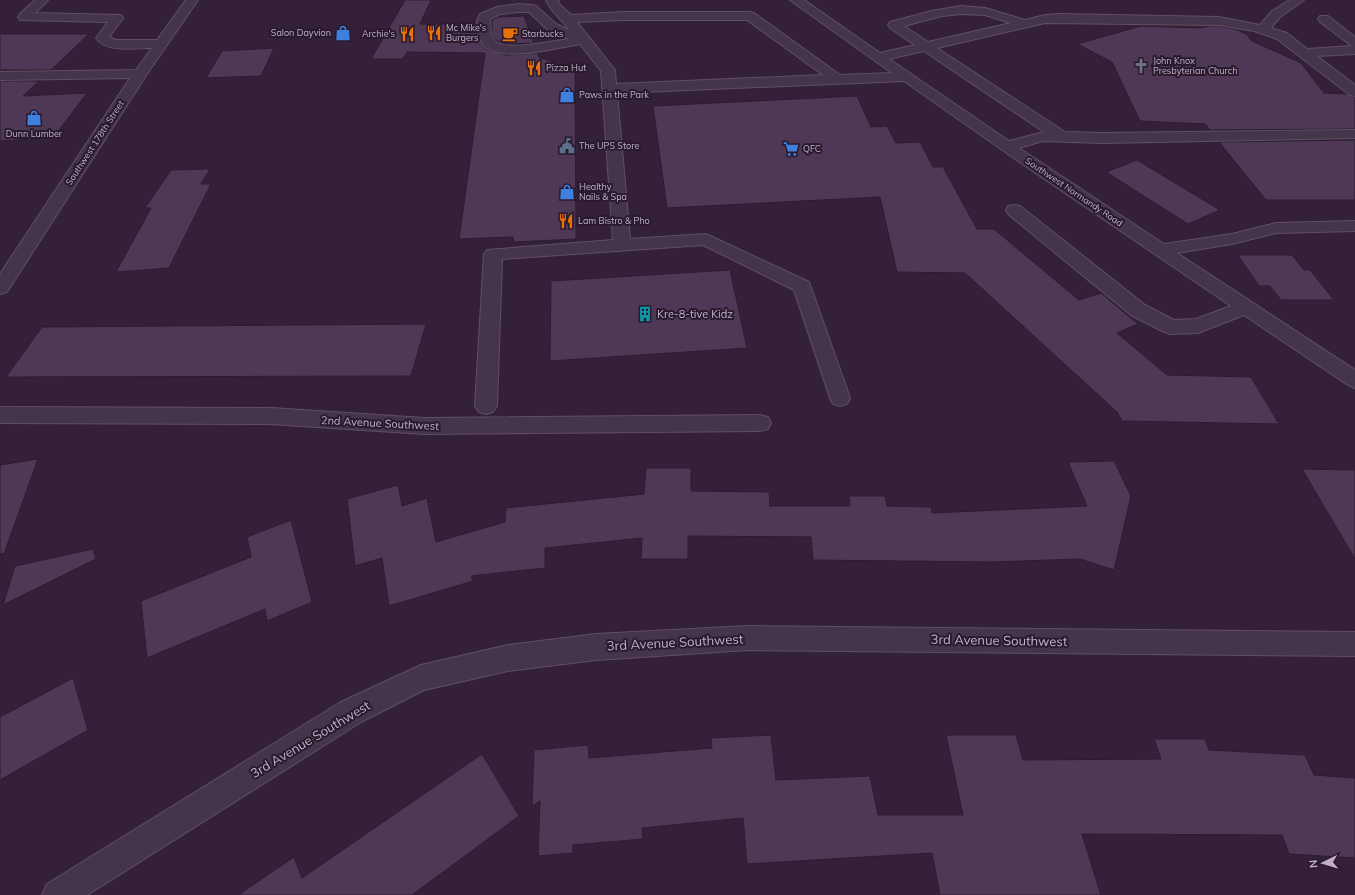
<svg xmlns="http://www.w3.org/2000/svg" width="1355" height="895" font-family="Mulish,sans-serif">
	<rect width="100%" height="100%" fill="#342139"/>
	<g fill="#4e3855" stroke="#2c1c30">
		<polygon points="405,0 431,0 420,24 475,24 478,37 485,49 507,55 538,53 539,57 575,70 576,239 514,242 513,237 459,239 485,53 407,52 403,59 371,59"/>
		<polygon points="524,16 534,43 511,44 497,41 492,34 492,20 498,17"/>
		<polygon points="1141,26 1201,28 1209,26 1219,26 1235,29 1246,34 1252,41 1301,63 1324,93 1347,94 1355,97 1355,129 1210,130 1205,124 1140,121 1112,62 1077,44"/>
		<polygon points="0,34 89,34 51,70 0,70"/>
		<polygon points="274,48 261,76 206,78 222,51"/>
		<polygon points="0,81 39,81 23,96 87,93 53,138 0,141"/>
		<polygon points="857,96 871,127 887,126 896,143 920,142 933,167 943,167 977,229 994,229 1079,300 1101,293 1138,324 1117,333 1167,375 1251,377 1279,424 1122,421 1117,412 965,273 897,272 880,197 667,208 653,106"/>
		<polygon points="1355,140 1355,200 1266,200 1219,142"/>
		<polygon points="1137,160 1220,210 1188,224 1106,172"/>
		<polygon points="210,169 201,184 211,184 169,268 116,272 151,208 145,208 171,170"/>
		<polygon points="1238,255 1292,255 1304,270 1310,270 1334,300 1281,300 1270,286 1259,286"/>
		<polygon points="730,270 747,348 550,361 551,281"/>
		<polygon points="426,324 411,376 6,377 42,327"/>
		<polygon points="38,459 4,554 0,553 0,465"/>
		<polygon points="1114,461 1131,496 1114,570 1080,559 993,562 813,560 811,537 688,536 688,559 641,559 642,538 545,548 545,568 471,576 473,581 389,606 382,558 355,566 347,499 398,485 402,506 427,498 436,542 505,522 506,508 644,494 646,468 691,468 691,491 769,492 770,506 850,506 849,496 885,496 887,506 931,507 932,513 1087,506 1068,462"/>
		<polygon points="1302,469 1355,470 1355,559"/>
		<polygon points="291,520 312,602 267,621 265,609 147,658 141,601 251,557 247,537"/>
		<polygon points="93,549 96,559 3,605 15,566"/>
		<polygon points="73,678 88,730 0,780 0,717"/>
		<polygon points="771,735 776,780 870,776 878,815 963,815 946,735 1016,735 1023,760 1161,759 1154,739 1205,739 1209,750 1305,755 1314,775 1355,778 1355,858 1289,854 1282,835 1082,834 1101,895 940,895 932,853 747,864 743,818 642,828 643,839 573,845 573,853 538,856 540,801 532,806 534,750 588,745 589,758 712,748 711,738"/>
		<polygon points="482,754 519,816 412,895 238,895 294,857 302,878"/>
	</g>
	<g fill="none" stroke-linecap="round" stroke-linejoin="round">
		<defs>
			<g id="minor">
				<path d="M35 0H48L35 13 121 15 123 18 109 37 116 40H157L186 0H198L147 74 7 292 0 294V274L130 78 0 80V72L136 70 152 48C136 48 106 53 96 38L108 22 20 20 18 17 20 14Z"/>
				<path d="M546 0H558L560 5 571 15 623 12H750L754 13 840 75 892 73 790 0H804L880 53 915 45 890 28 888 25 890 22 932 11 961 6 985 8 1025 20 1045 15 1060 14 1219 17 1260 25 1272 11 1290 0H1304L1280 17 1271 28 1287 33 1307 49 1352 46 1320 22 1318 19 1320 16H1328L1355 37V54L1317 56 1355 85V96L1350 95 1277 39 1254 31 1219 25 1045 23 937 48 1065 132 1102 133 1355 130V138L1102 143 1043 141 1019 148 1164 244 1232 234 1276 223 1355 221V231L1276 233 1232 244 1177 253 1355 370V388L1348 385 1244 315 1198 333 1171 334 1164 332 1131 315 1008 214 1006 210 1008 206 1014 205 1020 206 1145 305 1174 320 1196 319 1231 306 1018 161 904 81 617 93 630 239 706 234 809 282 850 398 847 404 840 406 833 404 830 398 794 290 703 245 502 259 497 406 493 412 486 414 479 412 475 406 484 254 487 250 613 240 601 71 580 44C555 48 509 61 486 48 479 40 473 24 480 14L497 7 518 4 532 5 536 6 556 24 569 30C562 19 551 12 546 0ZM518 12H529L548 30 569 39C551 41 511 51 496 42L491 34 490 19 500 14ZM961 14 985 15 1011 23 928 42 904 26 942 16ZM623 20H747L823 75 616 84 615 70 577 22ZM924 51 1044 132 1009 141 889 59Z"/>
				<polygon points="0,407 271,408 424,418 760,415 768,417 771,423 768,429 760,431 424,434 271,424 0,423"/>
				<polygon points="748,626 1355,632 1355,656 748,650 596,660 508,671 424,690 361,722 87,895 42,895 47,884 341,702 421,665 508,645 596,634"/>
			</g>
		</defs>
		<use href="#minor" stroke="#604f64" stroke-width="2"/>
		<use href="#minor" fill="#45354a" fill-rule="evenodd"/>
	</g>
	<defs>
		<symbol id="shop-bare" viewBox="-9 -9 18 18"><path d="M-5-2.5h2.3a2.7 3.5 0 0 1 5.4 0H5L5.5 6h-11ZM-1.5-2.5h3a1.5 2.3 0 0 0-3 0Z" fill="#3f7fe0" stroke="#2a1a2e" stroke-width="2.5" paint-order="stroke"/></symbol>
		<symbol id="restaurant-bare" viewBox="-9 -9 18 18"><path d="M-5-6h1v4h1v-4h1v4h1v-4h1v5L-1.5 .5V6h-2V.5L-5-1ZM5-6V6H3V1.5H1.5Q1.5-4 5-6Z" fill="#e8710a" stroke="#2a1a2e" stroke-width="2.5" paint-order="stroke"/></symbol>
		<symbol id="cafe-bare" viewBox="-9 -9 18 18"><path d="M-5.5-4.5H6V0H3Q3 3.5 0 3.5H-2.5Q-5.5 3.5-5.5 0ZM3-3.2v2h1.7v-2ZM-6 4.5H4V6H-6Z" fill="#e8710a" stroke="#2a1a2e" stroke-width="2.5" paint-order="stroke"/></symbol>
		<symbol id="church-bare" viewBox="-9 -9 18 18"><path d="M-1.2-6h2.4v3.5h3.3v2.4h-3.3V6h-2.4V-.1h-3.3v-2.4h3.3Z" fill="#6b7280" stroke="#2a1a2e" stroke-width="2.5" paint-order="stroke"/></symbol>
		<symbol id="civic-bare" viewBox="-9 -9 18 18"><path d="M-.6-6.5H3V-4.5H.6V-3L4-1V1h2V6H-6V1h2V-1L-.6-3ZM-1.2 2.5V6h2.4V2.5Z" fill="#5c6f8a" stroke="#2a1a2e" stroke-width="2.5" paint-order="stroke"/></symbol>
		<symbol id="supermarket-bare" viewBox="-9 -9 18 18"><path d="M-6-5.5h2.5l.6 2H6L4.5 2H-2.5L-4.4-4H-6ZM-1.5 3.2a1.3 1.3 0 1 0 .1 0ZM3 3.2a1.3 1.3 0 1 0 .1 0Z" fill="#3f7fe0" stroke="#2a1a2e" stroke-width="2.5" paint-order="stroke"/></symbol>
		<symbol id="building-bare" viewBox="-9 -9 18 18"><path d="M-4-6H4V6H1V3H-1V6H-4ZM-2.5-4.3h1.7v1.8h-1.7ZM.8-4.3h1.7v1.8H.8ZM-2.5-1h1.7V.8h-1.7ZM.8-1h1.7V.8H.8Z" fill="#0f9aa8" stroke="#2a1a2e" stroke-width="2.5" paint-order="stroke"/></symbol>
	</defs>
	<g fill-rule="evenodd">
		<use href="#shop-bare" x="332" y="22" width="22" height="22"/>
		<use href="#restaurant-bare" x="423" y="22" width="22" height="22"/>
		<use href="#restaurant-bare" x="396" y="23" width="22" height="22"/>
		<use href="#cafe-bare" x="499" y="23" width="22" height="22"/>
		<use href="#church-bare" x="1130" y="55" width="22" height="22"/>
		<use href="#restaurant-bare" x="523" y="57" width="22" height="22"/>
		<use href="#shop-bare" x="556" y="84" width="22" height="22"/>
		<use href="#shop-bare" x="23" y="107" width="22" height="22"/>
		<use href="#civic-bare" x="556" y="135" width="22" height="22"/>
		<use href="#supermarket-bare" x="780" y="138" width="22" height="22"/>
		<use href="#shop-bare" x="556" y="181" width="22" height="22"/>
		<use href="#restaurant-bare" x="555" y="210" width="22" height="22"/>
		<use href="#building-bare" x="634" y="303" width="22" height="22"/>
	</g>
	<g text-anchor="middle" stroke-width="4" stroke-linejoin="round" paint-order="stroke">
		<g font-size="9" fill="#c2afc6" stroke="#2a1a2e" text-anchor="start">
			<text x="446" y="31">Mc Mike's<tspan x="446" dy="10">Burgers</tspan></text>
			<text x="331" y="36" text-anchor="end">Salon Dayvion</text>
			<text x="395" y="37" text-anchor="end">Archie's</text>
			<text x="522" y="37">Starbucks</text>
			<text x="1153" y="64">John Knox<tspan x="1153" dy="10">Presbyterian Church</tspan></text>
			<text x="546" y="71">Pizza Hut</text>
			<text x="579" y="98">Paws in the Park</text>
			<text x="34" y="137" text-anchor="middle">Dunn Lumber</text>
			<text x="579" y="149">The UPS Store</text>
			<text x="803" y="152">QFC</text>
			<text x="579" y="190">Healthy<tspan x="579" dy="10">Nails &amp; Spa</tspan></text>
			<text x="578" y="224">Lam Bistro &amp; Pho</text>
		</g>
		<g font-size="9" fill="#c2afc6" stroke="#2a1a2e">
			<text transform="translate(95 143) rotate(-57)" y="3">Southwest 178th Street</text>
			<text transform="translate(1074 192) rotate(34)" y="3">Southwest Normandy Road</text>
		</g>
		<g font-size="11" fill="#c2afc6" stroke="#2a1a2e" text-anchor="start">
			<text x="657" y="318">Kre-8-tive Kidz</text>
		</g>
		<g font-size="11" fill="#c2afc6" stroke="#2a1a2e">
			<text transform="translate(380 423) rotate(3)" y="4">2nd Avenue Southwest</text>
		</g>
		<g font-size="13" fill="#c2afc6" stroke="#2a1a2e">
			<text transform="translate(999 640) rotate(1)" y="5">3rd Avenue Southwest</text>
			<text transform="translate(675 642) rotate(-3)" y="5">3rd Avenue Southwest</text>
			<text transform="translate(310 739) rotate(-31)" y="5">3rd Avenue Southwest</text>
		</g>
	</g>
	<g transform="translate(1323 863) rotate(265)" stroke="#2a1a2e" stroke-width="3" paint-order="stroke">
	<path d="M0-3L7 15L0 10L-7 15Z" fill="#c2afc6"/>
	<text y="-6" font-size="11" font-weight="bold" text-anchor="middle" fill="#c2afc6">N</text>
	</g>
</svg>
